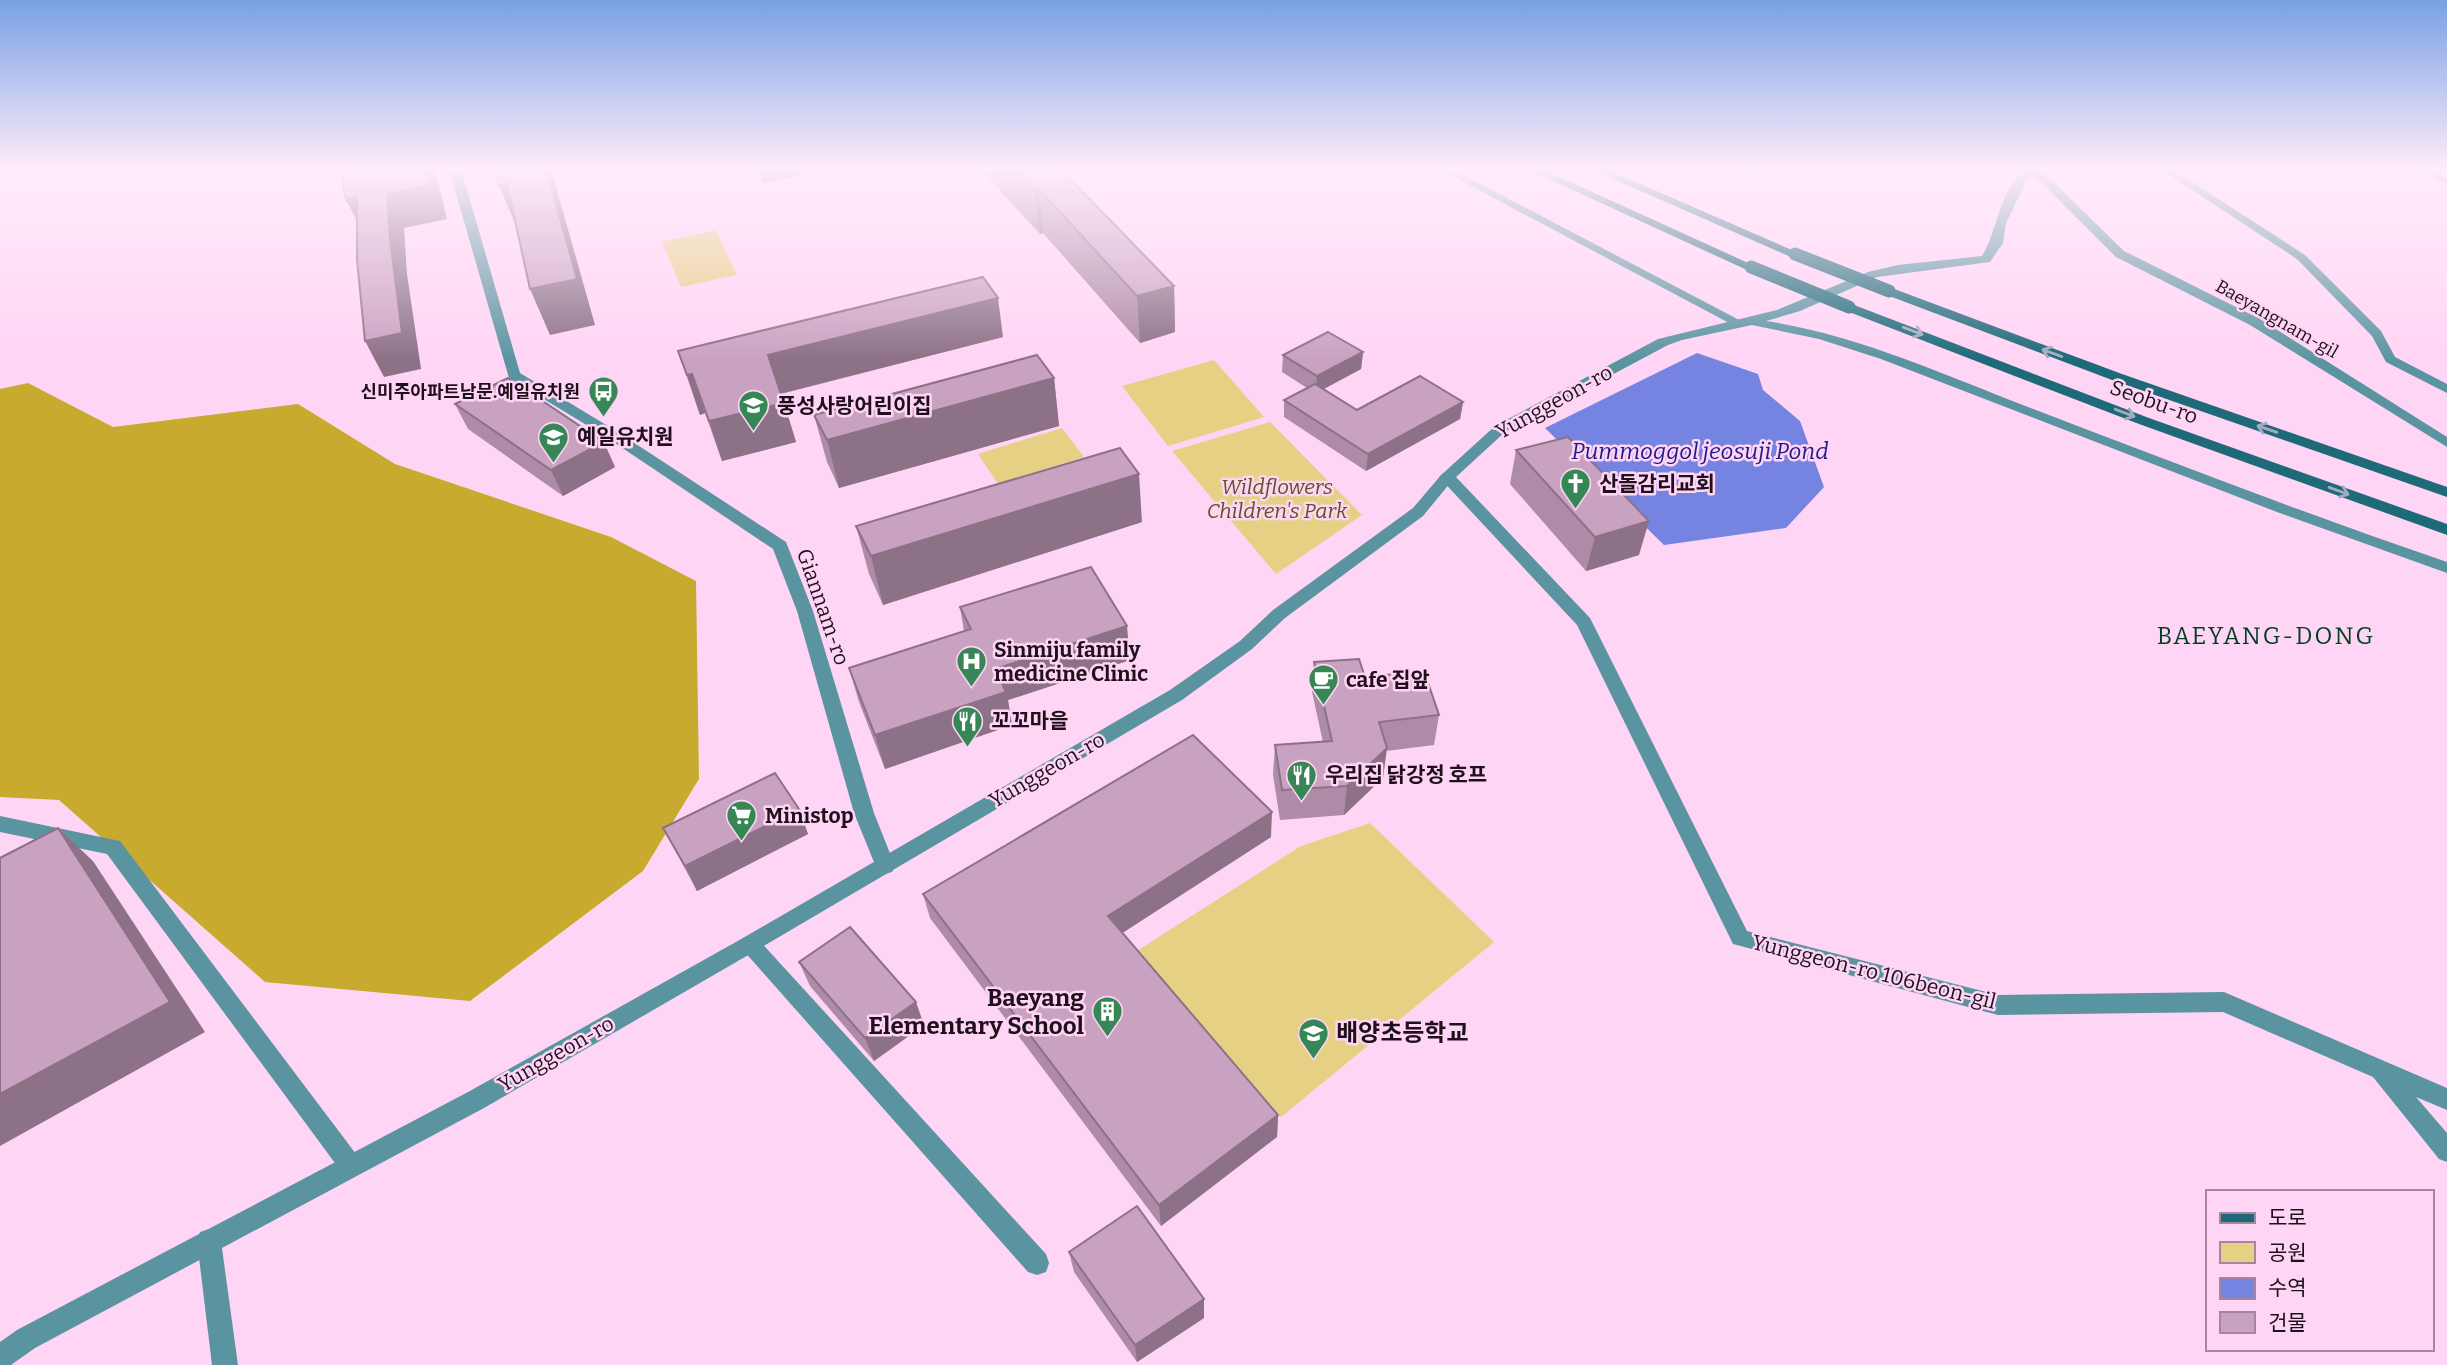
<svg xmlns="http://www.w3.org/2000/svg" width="2447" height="1365" font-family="Bitter,'Noto Sans KR',serif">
	<rect width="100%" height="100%" fill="#ffd5f5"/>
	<g fill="#e5d084">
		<polygon points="716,230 737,275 681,287 662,242"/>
		<polygon points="1214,360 1264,417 1168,446 1122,386"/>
		<polygon points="1270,422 1362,515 1276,574 1172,451"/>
		<polygon points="1062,428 1084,457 998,484 978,454"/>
		<polygon points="1370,823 1494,942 1281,1117 1137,951 1301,846"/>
	</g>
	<polygon fill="#c8aa2e" points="28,383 113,427 298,404 395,464 611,537 696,581 699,779 643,871 470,1001 265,982 59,800 0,797 0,389"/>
	<polygon fill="#7484e0" points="1697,353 1758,374 1763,390 1800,421 1824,487 1786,528 1664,545 1545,428"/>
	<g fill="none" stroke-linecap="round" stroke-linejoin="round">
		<g fill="#5b94a1" fill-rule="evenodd">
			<polygon points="1439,169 1452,169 1743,322 1741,325 1733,325"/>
			<polygon points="2160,169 2172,169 2305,255 2381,331 2395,357 2447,384 2447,393 2386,362 2372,336 2297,259"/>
		</g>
		<g fill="#5b94a1" fill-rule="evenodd">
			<polygon points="449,169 461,169 520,373 613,429 786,542 813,611 874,813 895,866 892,872 885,874 878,872 854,813 797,611 773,549 603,435 509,378"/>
			<path d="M1742 169H1766C1761 174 1747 174 1742 169Z"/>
			<path d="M2025 169H2045L2043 172 2124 251 2260 319 2447 437V447L2250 325 2116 257 2035 176 2027 180 2006 223 2003 243 1990 262 1877 277 1800 311 1766 321C1858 335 1942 374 2028 407 2167 460 2306 514 2447 562V573L2277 512 1881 359 1819 339 1752 325 1682 340 1668 345 1505 432 1456 477 1590 618 1747 931 1998 995 2224 992 2447 1088V1110L2416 1097 2447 1133V1162L2439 1159 2373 1077 2223 1012 1998 1015 1733 944 1577 625 1439 477 1495 426 1658 339 1777 310 1868 272 1898 265 1982 256C1997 234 2000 185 2026 171Z"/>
			<polygon points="2416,169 2430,169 2447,178 2447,185"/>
			<polygon points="0,816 120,841 359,1158 363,1166 359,1174 351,1177 343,1174 107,854 0,832"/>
			<polygon points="750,935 757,938 1046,1254 1049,1263 1046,1272 1037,1275 1028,1272 743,950 740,944 743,938"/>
			<polygon points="209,1229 218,1232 221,1241 238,1365 212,1365 197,1241 200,1232"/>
		</g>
		<polygon fill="#5b94a1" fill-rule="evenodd" points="1447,472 1455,477 1423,516 1285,618 1252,649 1182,700 757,950 484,1108 35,1348 11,1365 0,1365 0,1342 17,1330 468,1092 743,938 1170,690 1240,641 1273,610 1413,508 1442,474"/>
		<g fill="#1e6a79" fill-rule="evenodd">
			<polygon points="1527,169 1542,169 1757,267 1755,270 1747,270"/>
			<polygon points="1591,169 1606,169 1801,254 1791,257"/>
			<polygon points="1889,287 2122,374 2447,487 2447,497 2112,380 1884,294 1883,291"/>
			<polygon points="1849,303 2149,418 2447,524 2447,535 2139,424 1844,310 1844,304"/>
		</g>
		<g stroke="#1e6a79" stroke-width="13">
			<polyline points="1795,254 1889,291"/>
			<polyline points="1751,267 1849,307"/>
		</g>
	</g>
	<g fill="#ae8ba6">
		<polygon points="755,169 800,169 801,175 763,183"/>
		<polygon points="980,169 1059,169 1174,286 1175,332 1140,343 1043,233 1040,234"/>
		<polygon points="1003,337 781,394 796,442 722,461 705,413 700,415 678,351"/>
		<polygon points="1363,352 1361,369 1324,389 1357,410 1463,402 1460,419 1366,471 1284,417 1284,400 1307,388 1282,372 1283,355"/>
		<polygon points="1054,378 1059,426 839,488 827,462 814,415"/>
		<polygon points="455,404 615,467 563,496 468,429"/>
		<polygon points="1516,450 1639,555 1586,571 1510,484"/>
		<polygon points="1142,522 883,605 869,574 856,526"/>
		<polygon points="960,607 1130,660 1008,700 1012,725 885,769 859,702 849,668 964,631"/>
		<polygon points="1314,662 1365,677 1439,715 1434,745 1386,751 1383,778 1344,815 1280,820 1273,775 1275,745 1323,742 1312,692"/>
		<polygon points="799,809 808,834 697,891 663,828"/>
		<polygon points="1271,837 1122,933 1278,1115 1277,1137 1161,1226 930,918 923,894"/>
		<polygon points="799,962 924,1025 874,1061 810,986"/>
		<polygon points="1069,1252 1204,1318 1137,1362 1074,1272"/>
	</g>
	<g fill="#8d7187">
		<polygon points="428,169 435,169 447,219 404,228 407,274 421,369 384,377 365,341 390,239 387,194"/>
		<polygon points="546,169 551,169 595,325 550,335 530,289"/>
		<polygon points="759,169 800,169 801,175 763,183"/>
		<polygon points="507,184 518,230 499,186"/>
		<polygon points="1038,188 1043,233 1040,234 1035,189"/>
		<polygon points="357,197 364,234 346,200"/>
		<polygon points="1174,286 1175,332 1140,343 1137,296"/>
		<polygon points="998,298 1003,337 779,394 768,355"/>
		<polygon points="1363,352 1361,369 1316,393 1317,376"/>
		<polygon points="692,374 705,413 700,415 687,375"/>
		<polygon points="1054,378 1059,426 839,488 827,440"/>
		<polygon points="1463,402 1460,419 1366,471 1368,454"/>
		<polygon points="784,403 796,442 722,461 709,421"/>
		<polygon points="604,442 615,467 563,496 551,470"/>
		<polygon points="1139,474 1142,522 883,605 871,556"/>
		<polygon points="1649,521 1639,555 1586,571 1595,537"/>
		<polygon points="1127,626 1130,660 1008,700 1012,725 885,769 875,735 995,669"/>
		<polygon points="1387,748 1383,778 1344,815 1347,786"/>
		<polygon points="799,809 808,834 697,891 685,866"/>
		<polygon points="1272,812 1271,837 1110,941 1108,916"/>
		<polygon points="58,828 93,861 205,1032 0,1146 0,1094"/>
		<polygon points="916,1002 924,1025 874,1061 865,1038"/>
		<polygon points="1278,1115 1277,1137 1161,1226 1159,1205"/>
		<polygon points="1204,1299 1204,1318 1137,1362 1135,1345"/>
	</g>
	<g fill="#caa2c1" stroke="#8d7187" stroke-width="2">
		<polygon points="340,169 428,169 431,185 387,194 390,239 402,333 365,341 357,260 357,197 346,200"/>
		<polygon points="495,169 546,169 577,279 530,289 507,184 499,186"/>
		<polygon points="1016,169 1059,169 1078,187 1174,286 1137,296 1038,188 1035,189"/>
		<polygon points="983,277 998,298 768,355 784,403 709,421 692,374 687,375 678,351"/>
		<polygon points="1328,332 1363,352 1317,376 1283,355"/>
		<polygon points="1037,355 1054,378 827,440 814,415"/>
		<polygon points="1420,376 1463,402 1368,454 1284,400 1315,384 1357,410"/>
		<polygon points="508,378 604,442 551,470 455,404"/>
		<polygon points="1568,437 1649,521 1595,537 1516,450"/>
		<polygon points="1120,448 1139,474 871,556 856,526"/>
		<polygon points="1091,567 1127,626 995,669 1006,692 875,735 849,668 971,629 960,607"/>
		<polygon points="1359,659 1365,677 1424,671 1439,715 1379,722 1387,748 1347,786 1282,790 1275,745 1332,741 1314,662"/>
		<polygon points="1193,735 1272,812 1108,916 1278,1115 1159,1205 923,894"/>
		<polygon points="775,773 799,809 685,866 663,828"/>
		<polygon points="58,828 170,1002 0,1094 0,858"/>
		<polygon points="850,927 916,1002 865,1038 799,962"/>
		<polygon points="1137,1206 1204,1299 1135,1345 1069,1252"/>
	</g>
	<defs><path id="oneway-shaft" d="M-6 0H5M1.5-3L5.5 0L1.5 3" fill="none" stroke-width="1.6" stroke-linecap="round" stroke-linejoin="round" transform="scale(1.75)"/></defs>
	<g stroke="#a5aac3">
		<use href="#oneway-shaft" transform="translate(1913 331) rotate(21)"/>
		<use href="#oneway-shaft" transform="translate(2052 353) rotate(-160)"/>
		<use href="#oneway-shaft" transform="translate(2125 413) rotate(21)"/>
		<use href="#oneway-shaft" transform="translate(2267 429) rotate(-161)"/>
		<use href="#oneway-shaft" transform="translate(2339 491) rotate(20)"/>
	</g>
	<linearGradient id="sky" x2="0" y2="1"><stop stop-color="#79a1e5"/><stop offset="0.47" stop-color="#ffecfa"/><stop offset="1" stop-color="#ffecfa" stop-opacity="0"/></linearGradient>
	<rect width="2447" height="360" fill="url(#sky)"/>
	<defs>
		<symbol id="bus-pin" viewBox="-11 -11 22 30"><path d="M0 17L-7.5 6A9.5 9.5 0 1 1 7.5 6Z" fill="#378656" stroke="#ffd5f5"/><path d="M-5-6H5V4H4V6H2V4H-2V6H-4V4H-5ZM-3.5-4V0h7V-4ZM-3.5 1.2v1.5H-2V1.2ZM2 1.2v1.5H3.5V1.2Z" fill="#fff"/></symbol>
		<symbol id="school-pin" viewBox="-11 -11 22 30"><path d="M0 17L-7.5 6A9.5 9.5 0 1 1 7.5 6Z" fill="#378656" stroke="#ffd5f5"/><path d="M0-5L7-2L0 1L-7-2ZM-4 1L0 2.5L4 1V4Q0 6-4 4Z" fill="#fff"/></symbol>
		<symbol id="church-pin" viewBox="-11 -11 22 30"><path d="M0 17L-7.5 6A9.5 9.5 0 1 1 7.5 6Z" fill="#378656" stroke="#ffd5f5"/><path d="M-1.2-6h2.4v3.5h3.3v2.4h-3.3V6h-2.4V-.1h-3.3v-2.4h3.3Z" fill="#fff"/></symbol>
		<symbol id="hospital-pin" viewBox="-11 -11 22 30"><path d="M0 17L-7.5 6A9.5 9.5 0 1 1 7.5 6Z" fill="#378656" stroke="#ffd5f5"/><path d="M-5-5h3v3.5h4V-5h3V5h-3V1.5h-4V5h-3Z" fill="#fff"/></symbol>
		<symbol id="cafe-pin" viewBox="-11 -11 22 30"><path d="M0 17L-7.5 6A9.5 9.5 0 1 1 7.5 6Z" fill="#378656" stroke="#ffd5f5"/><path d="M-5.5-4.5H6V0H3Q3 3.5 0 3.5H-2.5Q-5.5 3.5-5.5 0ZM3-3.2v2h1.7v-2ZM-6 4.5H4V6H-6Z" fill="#fff"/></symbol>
		<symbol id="restaurant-pin" viewBox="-11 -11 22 30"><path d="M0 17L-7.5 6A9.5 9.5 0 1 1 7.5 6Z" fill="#378656" stroke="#ffd5f5"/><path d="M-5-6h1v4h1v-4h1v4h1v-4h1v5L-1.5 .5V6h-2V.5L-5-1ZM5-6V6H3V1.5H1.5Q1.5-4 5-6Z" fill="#fff"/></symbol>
		<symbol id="supermarket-pin" viewBox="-11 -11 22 30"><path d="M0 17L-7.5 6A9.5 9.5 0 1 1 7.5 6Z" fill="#378656" stroke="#ffd5f5"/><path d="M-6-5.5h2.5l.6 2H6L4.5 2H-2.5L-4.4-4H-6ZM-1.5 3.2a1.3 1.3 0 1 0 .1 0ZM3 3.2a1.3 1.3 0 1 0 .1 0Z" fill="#fff"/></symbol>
		<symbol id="building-pin" viewBox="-11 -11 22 30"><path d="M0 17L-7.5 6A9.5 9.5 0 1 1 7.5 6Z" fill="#378656" stroke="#ffd5f5"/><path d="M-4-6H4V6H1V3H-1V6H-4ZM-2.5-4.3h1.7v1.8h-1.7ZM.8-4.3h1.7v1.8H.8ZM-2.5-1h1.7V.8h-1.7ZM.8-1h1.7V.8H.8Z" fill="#fff"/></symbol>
	</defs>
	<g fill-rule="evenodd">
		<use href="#bus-pin" x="586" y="374" width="35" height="47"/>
		<use href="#school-pin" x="736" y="388" width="35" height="47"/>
		<use href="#school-pin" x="536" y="420" width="35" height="47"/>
		<use href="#church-pin" x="1558" y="466" width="35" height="47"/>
		<use href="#hospital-pin" x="954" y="644" width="35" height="47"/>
		<use href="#cafe-pin" x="1306" y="662" width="35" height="47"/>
		<use href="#restaurant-pin" x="950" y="704" width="35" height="47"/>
		<use href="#restaurant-pin" x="1284" y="758" width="35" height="47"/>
		<use href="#supermarket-pin" x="724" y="798" width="35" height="47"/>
		<use href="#building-pin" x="1090" y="994" width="35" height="47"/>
		<use href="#school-pin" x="1296" y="1016" width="35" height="47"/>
	</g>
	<g text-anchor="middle" stroke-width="5" stroke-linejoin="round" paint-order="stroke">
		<g font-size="18" fill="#1f101c" stroke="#ffd5f5">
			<text transform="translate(2277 319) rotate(30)" y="6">Baeyangnam-gil</text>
		</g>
		<g font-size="18" font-weight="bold" fill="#1f101c" stroke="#ffd5f5" text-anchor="end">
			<text x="580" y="398">신미주아파트남문.예일유치원</text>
		</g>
		<g font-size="21" fill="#1f101c" stroke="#ffd5f5">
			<text transform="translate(1554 402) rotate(-29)" y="7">Yunggeon-ro</text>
			<text transform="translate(2154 402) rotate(20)" y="7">Seobu-ro</text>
			<text transform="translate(823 607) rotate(71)" y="7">Giannam-ro</text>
			<text transform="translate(1047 770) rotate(-30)" y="7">Yunggeon-ro</text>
			<text transform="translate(1874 972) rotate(14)" y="7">Yunggeon-ro 106beon-gil</text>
			<text transform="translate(556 1054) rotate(-30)" y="7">Yunggeon-ro</text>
		</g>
		<g font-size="21" font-weight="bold" fill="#1f101c" stroke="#ffd5f5" text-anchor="start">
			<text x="777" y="413">풍성사랑어린이집</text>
			<text x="577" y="444">예일유치원</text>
			<text x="1599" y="491">산돌감리교회</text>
			<text x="994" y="657">Sinmiju family<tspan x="994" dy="24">medicine Clinic</tspan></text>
			<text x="1346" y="687">cafe 집앞</text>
			<text x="991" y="728">꼬꼬마을</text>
			<text x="1325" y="782">우리집 닭강정 호프</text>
			<text x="765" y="823">Ministop</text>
		</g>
		<g font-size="21" font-style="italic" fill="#605324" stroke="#ffd5f5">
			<text x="1277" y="494">Wildflowers<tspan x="1277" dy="24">Children's Park</tspan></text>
		</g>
		<g font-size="23" font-style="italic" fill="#221b87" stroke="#ffd5f5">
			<text x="1700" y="459">Pummoggol jeosuji Pond</text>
		</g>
		<g font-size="24" letter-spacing="2" fill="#013f20" stroke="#ffd5f5">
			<text x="2266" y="644">BAEYANG-DONG</text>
		</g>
		<g font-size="24" font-weight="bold" fill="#1f101c" stroke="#ffd5f5" text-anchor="end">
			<text x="1084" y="1006">Baeyang<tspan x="1084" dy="28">Elementary School</tspan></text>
			<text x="1336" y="1041" text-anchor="start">배양초등학교</text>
		</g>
	</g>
	<rect x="2206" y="1190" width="228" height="161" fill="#ffd5f5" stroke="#a5869e" stroke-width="2"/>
	<rect x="2220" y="1213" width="35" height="10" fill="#1e6a79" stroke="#a5869e" stroke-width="2"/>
	<text x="2268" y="1225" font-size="21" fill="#1f101c">도로</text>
	<rect x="2220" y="1242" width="35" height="21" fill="#e5d084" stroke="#a5869e" stroke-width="2"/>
	<text x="2268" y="1260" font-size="21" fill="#1f101c">공원</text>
	<rect x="2220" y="1278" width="35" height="21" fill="#7484e0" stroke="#a5869e" stroke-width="2"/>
	<text x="2268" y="1295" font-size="21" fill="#1f101c">수역</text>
	<rect x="2220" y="1312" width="35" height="21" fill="#caa2c1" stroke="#a5869e" stroke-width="2"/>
	<text x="2268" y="1330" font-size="21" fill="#1f101c">건물</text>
</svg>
